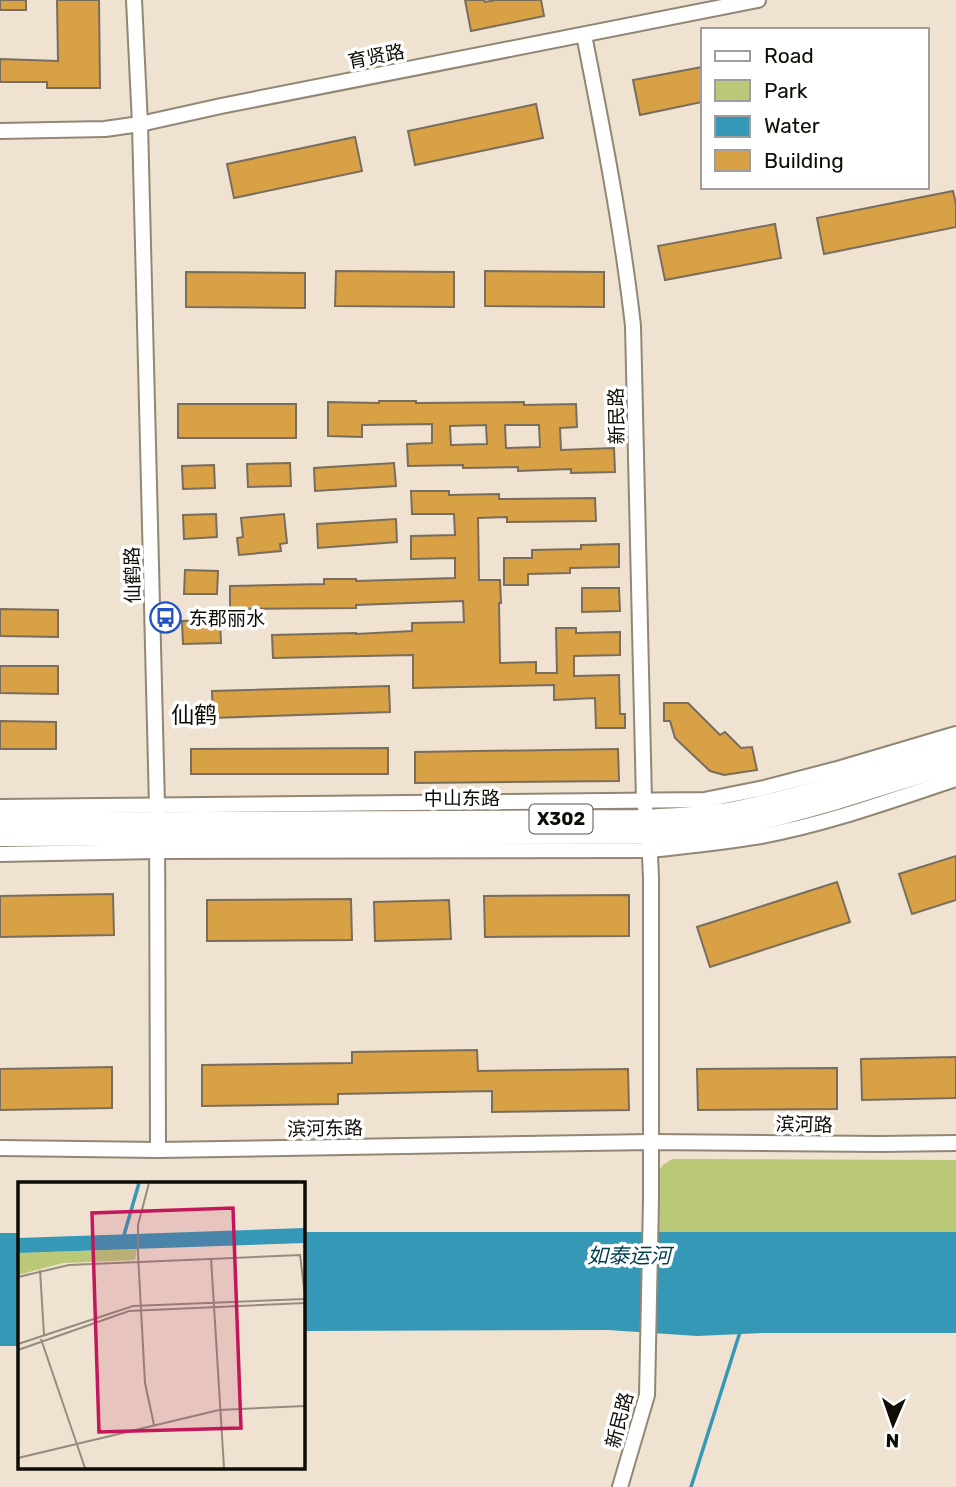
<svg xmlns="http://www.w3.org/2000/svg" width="956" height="1487" font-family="Rubik,'Noto Sans SC',sans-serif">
	<rect width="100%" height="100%" fill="#efe2d0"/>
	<polygon fill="#b9c978" points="672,1159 956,1160 956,1232 656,1232 656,1174 663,1165"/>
	<g fill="#3598b7">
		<polygon points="303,1232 956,1232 956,1333 763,1333 697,1336 608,1330 303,1331"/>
		<rect x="0" y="1233" width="19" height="113"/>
	</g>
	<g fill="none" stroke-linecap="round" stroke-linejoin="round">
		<polyline stroke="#3598b7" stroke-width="3.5" points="691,1487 740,1332"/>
	</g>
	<g fill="#d8a145" stroke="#796d5d" stroke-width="2" fill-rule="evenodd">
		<rect x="0" y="0" width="26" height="10"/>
		<polygon points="57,0 99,0 100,88 47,88 47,82 0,82 0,59 58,61"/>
		<polygon points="465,0 484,0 485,2 496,0 541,0 544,16 471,31"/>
		<polygon points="702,67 702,102 640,115 633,80"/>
		<polygon points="536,104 543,138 415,165 408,131"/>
		<polygon points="355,137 362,171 234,198 227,164"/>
		<polygon points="953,191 956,204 956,227 824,254 817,218"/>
		<polygon points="775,224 781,258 665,280 658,246"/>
		<polygon points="336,271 454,272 454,307 335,306"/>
		<polygon points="485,271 604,272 604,307 485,306"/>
		<polygon points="186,272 305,273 305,308 186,307"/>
		<path d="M379 401H416V403L524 402V405L576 404 577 427 560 428 561 450 614 448 615 472 571 473V469L518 471V467L463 468V465L408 466 407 444 432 443V424L362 425V437L328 436V402L379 403ZM486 425 487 444 451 445 450 426ZM505 425H539L540 447 506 448Z"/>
		<rect x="178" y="404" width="118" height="34"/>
		<polygon points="290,463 291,486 248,487 247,464"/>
		<polygon points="394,463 396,486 315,491 314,468"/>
		<polygon points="214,465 215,488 183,489 182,466"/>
		<polygon points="411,491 449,491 449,495 499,494 499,499 595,498 596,521 507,522 507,517 478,518 479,580 500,580 501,603 499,603 500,663 536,662 536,673 557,673 556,628 576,628 576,633 620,632 620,655 574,656 574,676 619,675 620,714 625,714 625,728 596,728 595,698 554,700 554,685 413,688 413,655 273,658 272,635 356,633 356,634 412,631 412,623 464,622 463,601 356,605 356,608 230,609 230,586 324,584 324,579 356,579 356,581 455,578 455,558 411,559 411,536 455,535 454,514 412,514"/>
		<polygon points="216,514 217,537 184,539 183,515"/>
		<polygon points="284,514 287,543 280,544 281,551 239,555 237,538 243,537 241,518"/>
		<polygon points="396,519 397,542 318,548 317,524"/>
		<polygon points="619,544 619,567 570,568 570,573 528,574 528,585 504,585 504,558 532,558 532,550 581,549 581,545"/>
		<polygon points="185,570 218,571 217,594 184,594"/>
		<polygon points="582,588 619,588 620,611 582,612"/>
		<polygon points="0,609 58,610 58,637 0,636"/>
		<polygon points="220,620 221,643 183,644 182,621"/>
		<polygon points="0,666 58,666 58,694 0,693"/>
		<polygon points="389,686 390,712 213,718 212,691"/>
		<polygon points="664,703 688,703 720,735 725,732 741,748 752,747 757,770 724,775 710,771 675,738 670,721 664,721"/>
		<polygon points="0,721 56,722 56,749 0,749"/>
		<polygon points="388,748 388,774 191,774 191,749"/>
		<polygon points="618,749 619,781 415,783 415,752"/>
		<polygon points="956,856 956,900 912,914 899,874"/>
		<polygon points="837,882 850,922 710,967 697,927"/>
		<polygon points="113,894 114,935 0,937 0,896"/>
		<polygon points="629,895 629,936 485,937 484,896"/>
		<polygon points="351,899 352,940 207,941 207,900"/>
		<polygon points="449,900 451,939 375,941 374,902"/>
		<polygon points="477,1050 478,1071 628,1069 629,1110 492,1112 492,1091 338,1094 338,1104 202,1106 202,1065 352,1063 352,1052"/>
		<polygon points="956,1057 956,1098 862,1100 861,1059"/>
		<polygon points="112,1067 112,1108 0,1110 0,1069"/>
		<polygon points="837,1068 837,1109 698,1110 697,1069"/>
	</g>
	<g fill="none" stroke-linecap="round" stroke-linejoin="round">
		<defs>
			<g id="minor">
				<polyline points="134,0 140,124 157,806 158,1150"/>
				<path d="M584 35C603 131 622 228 633 326L644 801 649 834 651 878V1200L647 1395 620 1487"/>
				<polyline points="0,131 105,129 140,124 221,106 758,0"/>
				<polyline points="0,807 704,800 764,788 841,768 956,734"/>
				<path d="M0 854 157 851 649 850C687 846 724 842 761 836 827 824 892 800 956 779"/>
				<polyline points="0,1148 158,1150 651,1142 881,1144 956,1143"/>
			</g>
			<g id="major">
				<path d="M0 822 647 819C675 817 704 816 733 811 809 796 883 770 956 746"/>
				<polyline points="0,837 649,834 736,826 779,816 837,800 956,763"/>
			</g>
		</defs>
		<use href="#minor" stroke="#928675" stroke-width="18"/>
		<use href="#major" stroke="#928675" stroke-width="21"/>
		<use href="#minor" stroke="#fff" stroke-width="14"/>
		<use href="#major" stroke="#fff" stroke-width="18"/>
	</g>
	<defs>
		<symbol id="bus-ring" viewBox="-11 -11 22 22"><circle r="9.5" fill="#fff" stroke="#2453c1" stroke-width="1.5"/><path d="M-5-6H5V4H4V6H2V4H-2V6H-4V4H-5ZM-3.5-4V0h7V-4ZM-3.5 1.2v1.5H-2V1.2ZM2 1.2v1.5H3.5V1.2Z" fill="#2453c1"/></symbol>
	</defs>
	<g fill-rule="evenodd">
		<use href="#bus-ring" x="148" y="600" width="35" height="35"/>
	</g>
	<g text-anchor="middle" stroke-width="7" stroke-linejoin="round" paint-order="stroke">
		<rect fill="#fff" stroke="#575450" stroke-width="2" x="529.5" y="804.5" width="63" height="29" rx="5"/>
		<g font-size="18" font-weight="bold" fill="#0f0b05">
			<text x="561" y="825">X302</text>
		</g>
		<g font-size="19" fill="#0f0b05" stroke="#fff">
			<text transform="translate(376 56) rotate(-11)" y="7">育贤路</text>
			<text transform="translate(616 416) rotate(-91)" y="7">新民路</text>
			<text transform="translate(132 575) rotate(-91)" y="7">仙鹤路</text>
			<text x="462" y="805">中山东路</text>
			<text transform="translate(804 1124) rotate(1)" y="7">滨河路</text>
			<text transform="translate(325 1128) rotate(-1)" y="7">滨河东路</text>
			<text transform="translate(619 1420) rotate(-75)" y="7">新民路</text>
		</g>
		<g font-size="19" fill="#0f0b05" stroke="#fff" text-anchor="start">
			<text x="189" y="625">东郡丽水</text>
		</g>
		<g font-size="21" font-style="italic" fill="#003d4d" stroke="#fff">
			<text x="629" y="1263">如泰运河</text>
		</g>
		<g font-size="23" fill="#0f0b05" stroke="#fff">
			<text x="194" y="723">仙鹤</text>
		</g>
	</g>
	<g transform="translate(18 1182)">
		<rect width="287" height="287" fill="#efe2d0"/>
		<path d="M119 67 117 78 45 81 0 93V71Z" fill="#b9c978"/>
		<path d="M287 46V61L0 71V56Z" fill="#3598b7"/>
		<path fill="none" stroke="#3598b7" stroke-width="3.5" d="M106 53 121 1"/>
		<path fill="none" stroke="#958c7f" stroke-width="2" d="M131 1 120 43V72L127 201 136 243M193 76 206 286M22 88 26 153M0 95 51 83 282 73 287 114M23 157 67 286M0 162 115 124 287 117M0 168 111 129 287 121M0 276 201 228 287 224"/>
		<path fill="#c2185b" fill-opacity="0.15" stroke="#c2185b" stroke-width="3.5" d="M215 26 223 246 81 250 74 31Z"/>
		<rect width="287" height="287" fill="none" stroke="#0f0b05" stroke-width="3.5"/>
	</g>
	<rect x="701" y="28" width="228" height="161" fill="#ffffff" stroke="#9f9d9b" stroke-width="2"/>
	<rect x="715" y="51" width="35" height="10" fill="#ffffff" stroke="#9f9d9b" stroke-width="2"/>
	<text x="764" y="63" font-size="21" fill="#0f0b05">Road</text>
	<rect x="715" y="80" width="35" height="21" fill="#b9c978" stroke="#9f9d9b" stroke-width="2"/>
	<text x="764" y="98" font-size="21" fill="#0f0b05">Park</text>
	<rect x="715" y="116" width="35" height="21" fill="#3598b7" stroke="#9f9d9b" stroke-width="2"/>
	<text x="764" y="133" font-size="21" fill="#0f0b05">Water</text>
	<rect x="715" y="150" width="35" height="21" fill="#d8a145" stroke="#9f9d9b" stroke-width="2"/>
	<text x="764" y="168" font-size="21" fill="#0f0b05">Building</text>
	<g transform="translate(893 1424) rotate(182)" stroke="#ffffff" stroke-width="5" paint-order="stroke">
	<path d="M0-5L12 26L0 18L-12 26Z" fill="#0f0b05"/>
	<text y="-10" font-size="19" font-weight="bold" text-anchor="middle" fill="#0f0b05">N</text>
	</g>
</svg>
